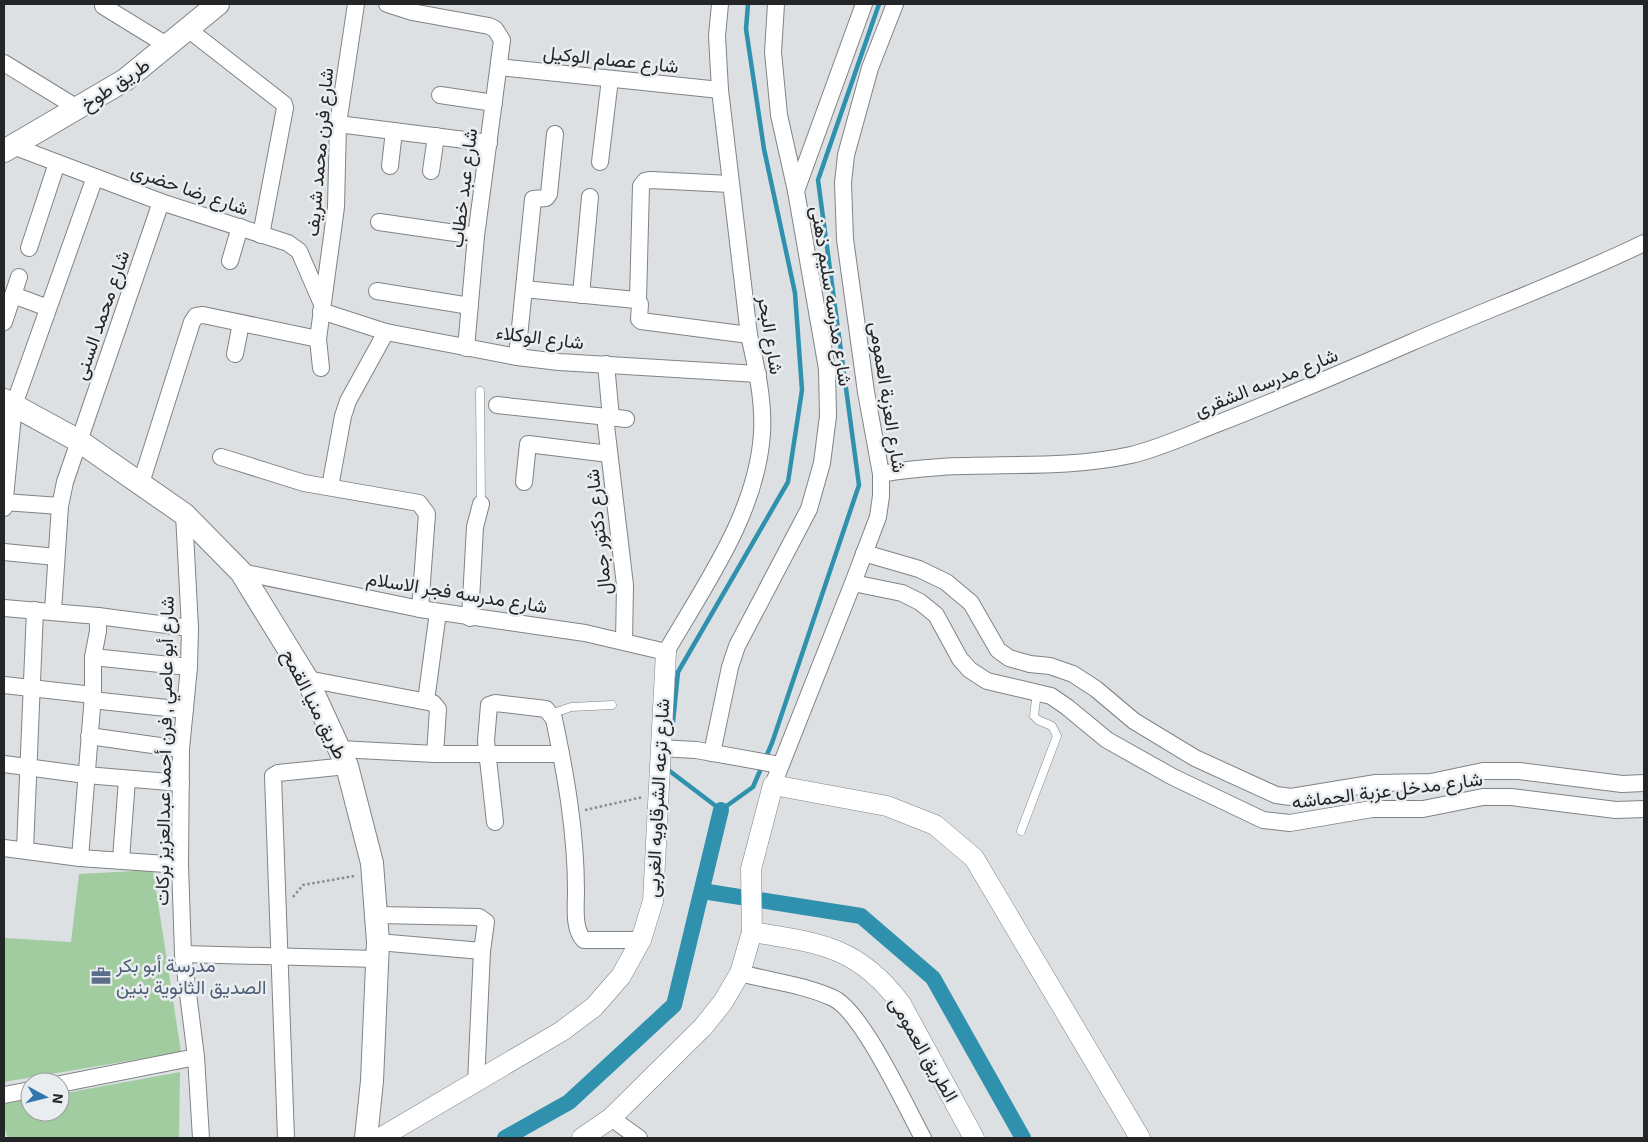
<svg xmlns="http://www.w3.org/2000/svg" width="1648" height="1142" font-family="'Exo 2',Vazirmatn,sans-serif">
	<rect width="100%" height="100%" fill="#dde0e3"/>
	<g fill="#a1cca0">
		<polygon points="153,870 181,1052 4,1082 4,938 71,942 79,874"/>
		<polygon points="180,1072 179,1138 8,1138 4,1127 4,1104 30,1099 30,1112 60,1112 60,1094"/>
	</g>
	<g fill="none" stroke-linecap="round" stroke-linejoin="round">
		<g stroke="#2f91ad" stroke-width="4.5">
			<polyline points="672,732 678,672 788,482 802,390 795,293 764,149 746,29 748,4"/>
			<polyline points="667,769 721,810 753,787 772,743 859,485 818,180 879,4"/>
		</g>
		<g stroke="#2f91ad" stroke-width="16">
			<polyline points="702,891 861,916 933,978 1023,1138"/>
			<polyline points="505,1138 569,1102 674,1005 721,810"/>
		</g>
		<defs>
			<g id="service">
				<polyline points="480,391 481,504"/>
				<polyline points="551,714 571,707 612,705"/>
				<polyline points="1021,831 1057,736 1052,726 1038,720 1034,716 1037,692"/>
			</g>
			<g id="minor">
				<polyline points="387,4 412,12 489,26 495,29 502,40 476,236 466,348"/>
				<polyline points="103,6 168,46"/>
				<polyline points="189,30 284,104 285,108 261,235"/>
				<polyline points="4,63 79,109"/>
				<polyline points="499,67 720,90"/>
				<polyline points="440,95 494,103"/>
				<polyline points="338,124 489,143"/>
				<polyline points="13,146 161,202 288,243 299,251 322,304"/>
				<polyline points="600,162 610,79"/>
				<polyline points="390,166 394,131"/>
				<polyline points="431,171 436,136"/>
				<polyline points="796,191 864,4"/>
				<polyline points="379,222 476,236"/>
				<polyline points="29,248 57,163"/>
				<polyline points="230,261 240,227"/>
				<polyline points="524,289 636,300 640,304 639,319 641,321 749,335"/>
				<polyline points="377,291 470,306"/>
				<polyline points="13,295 48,308"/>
				<polyline points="581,295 590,197"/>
				<polyline points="638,300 641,186 645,181 651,180 730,184"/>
				<polyline points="321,311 386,332 517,357 559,362 758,374"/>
				<polyline points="4,322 19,277"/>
				<polyline points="235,354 241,323"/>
				<polyline points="517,357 533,199 546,198 549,194 555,134"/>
				<polyline points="606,364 611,418"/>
				<polyline points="321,368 318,339 336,207 338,124 356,4"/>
				<polyline points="497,405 626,419"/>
				<polyline points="605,417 625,585 624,642"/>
				<polyline points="221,457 304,483 419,503 427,514 420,609"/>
				<path d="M881 474C964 458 1049 473 1131 455 1161 448 1190 434 1219 423 1283 398 1346 371 1410 343 1488 309 1568 280 1644 243"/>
				<polyline points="524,482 528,444 609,454"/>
				<polyline points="141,483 192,322 196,316 203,315 318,339"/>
				<polyline points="330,487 343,416 348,401 386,332"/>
				<polyline points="4,502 60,506"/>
				<polyline points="4,508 14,405 95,177"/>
				<polyline points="184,514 190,628 189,667 181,749 180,865 183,954 196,1057 201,1138"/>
				<polyline points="4,552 56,557"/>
				<polyline points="864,553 919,569 946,582 971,603 998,650 1009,658 1030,664 1050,666 1073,674 1096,689 1134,721 1195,758 1276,795 1291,797 1376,783 1431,782 1483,771 1519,771 1622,784 1644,783"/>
				<path d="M241 572 420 609 585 633 666 652C705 584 757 513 762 433 764 400 756 366 749 335L720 90 717 36 720 4"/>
				<polyline points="853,583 902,593 920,602 936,615 960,659 970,670 987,681 1051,696 1067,707 1107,740 1173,777 1263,820 1290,823 1372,809 1423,809 1483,797 1511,797 1616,810 1644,809"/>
				<polyline points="4,608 98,616 98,631 93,657 93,695 80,858"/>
				<polyline points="53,611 60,506 65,482 161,202"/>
				<polyline points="98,616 190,628"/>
				<polyline points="470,618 475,527 481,504"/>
				<polyline points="93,657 189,667"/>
				<polyline points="307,679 433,703 438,709 435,754"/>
				<polyline points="4,685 93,695"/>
				<polyline points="92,700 185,710"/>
				<polyline points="426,701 438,612"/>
				<polyline points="89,736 181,749"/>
				<polyline points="660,748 696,750 780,765"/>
				<polyline points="339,749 435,754 561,754"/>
				<polyline points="712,753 730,667 737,646 809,509 822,463 828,416 827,369 796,191 779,115 773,52 776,4"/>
				<polyline points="4,764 86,775 181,783"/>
				<polyline points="773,785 853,583 878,517 881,496 881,474 866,392 845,239 843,183 846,155 870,68 895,4"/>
				<path d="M495 822 486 741 489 705 495 703 546 709 554 719C566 776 576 833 576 891 576 905 573 930 584 940H641"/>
				<polyline points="4,848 80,858 180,865"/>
				<polyline points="25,849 35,610"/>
				<polyline points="121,859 127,780"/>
				<polyline points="377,915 479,917 486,922 482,951 378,942"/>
				<polyline points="183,954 377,959"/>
				<path d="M740 973C770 981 805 985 833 998 862 1011 906 1107 923 1138"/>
				<polyline points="476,1083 482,951"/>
				<polyline points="60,1084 196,1057"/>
				<polyline points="4,1095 30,1090"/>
				<polyline points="611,1118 639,1138"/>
				<polyline points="286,1138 273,776 278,773 347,766"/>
			</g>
			<g id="tertiary">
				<path d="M752 932C819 943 858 946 901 1004L974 1138"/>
				<polyline points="380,1138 562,1031 594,1007 621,976 641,940 653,901 666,652"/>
				<polyline points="582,1138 611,1118 703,1027 723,1002 740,973 752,932 751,869 773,785 887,806 935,825 974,858 1140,1138"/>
			</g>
			<g id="secondary">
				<polyline points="4,151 125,80 218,4"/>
				<polyline points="4,400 79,441 184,514 241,572 307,679 347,766 372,863 378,942 372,1081 366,1138"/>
			</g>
		</defs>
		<use href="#service" stroke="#808386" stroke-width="9"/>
		<use href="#minor" stroke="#808386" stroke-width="18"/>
		<use href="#tertiary" stroke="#808386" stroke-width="21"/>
		<use href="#secondary" stroke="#808386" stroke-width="24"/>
		<g stroke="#8a8d8f" stroke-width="2.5" stroke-dasharray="2.5 2.5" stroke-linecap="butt">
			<polyline points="585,810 643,797"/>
			<polyline points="293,897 303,885 354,876"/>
		</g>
		<use href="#service" stroke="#fff" stroke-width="8"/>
		<use href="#minor" stroke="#fff" stroke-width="16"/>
		<use href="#tertiary" stroke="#fff" stroke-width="20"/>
		<use href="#secondary" stroke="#fff" stroke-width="22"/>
	</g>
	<defs>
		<symbol id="office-bare" viewBox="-9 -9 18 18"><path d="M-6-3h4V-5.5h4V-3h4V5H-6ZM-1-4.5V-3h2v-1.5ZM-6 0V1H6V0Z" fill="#5c6f8a" stroke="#eaedf0" stroke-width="2.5" paint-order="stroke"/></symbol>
	</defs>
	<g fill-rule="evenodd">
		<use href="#office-bare" x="87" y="962" width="28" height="28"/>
	</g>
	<g text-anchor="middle" stroke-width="5" stroke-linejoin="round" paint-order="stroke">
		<g font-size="19" fill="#232526" stroke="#eaedf0">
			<text transform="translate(611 59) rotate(6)" y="7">شارع عصام الوكيل</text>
			<text transform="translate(115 84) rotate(-34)" y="7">طريق طوخ</text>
			<text transform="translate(319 152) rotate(-85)" y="7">شارع فرن محمد شريف</text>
			<text transform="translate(463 188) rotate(-83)" y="7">شارع عبد خطاب</text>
			<text transform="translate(190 189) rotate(19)" y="7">شارع رضا حضرى</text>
			<text transform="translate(832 296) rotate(81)" y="7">شارع مدرسه سليم ذهنى</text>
			<text transform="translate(101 315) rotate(-71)" y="7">شارع محمد السنى</text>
			<text transform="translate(771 335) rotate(81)" y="7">شارع البحر</text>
			<text transform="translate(540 337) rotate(7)" y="7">شارع الوكلاء</text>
			<text transform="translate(1266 382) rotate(-22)" y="7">شارع مدرسه الشقرى</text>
			<text transform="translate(888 397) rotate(81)" y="7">شارع العزبة العمومى</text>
			<text transform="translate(598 532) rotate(-96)" y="7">شارع دكتور جمال</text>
			<text transform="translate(457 592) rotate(9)" y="7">شارع مدرسه فجر الاسلام</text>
			<text transform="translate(315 704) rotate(63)" y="7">طريق منيا القمح</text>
			<text transform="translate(164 751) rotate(-89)" y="7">شارع أبو عاصي , فرن أحمد عبدالعزيز بركات</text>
			<text transform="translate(1387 790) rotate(-7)" y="7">شارع مدخل عزبة الحماشه</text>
			<text transform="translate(657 798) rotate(-87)" y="7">شارع ترعه الشرقاويه الغربى</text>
			<text transform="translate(924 1049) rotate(60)" y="7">الطريق العمومى</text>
		</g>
		<g font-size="19" fill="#4e5e75" stroke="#eaedf0" text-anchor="start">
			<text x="116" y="972">مدرسة أبو بكر<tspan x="116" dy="22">الصديق الثانوية بنين</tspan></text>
		</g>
	</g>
	<rect width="1648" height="1142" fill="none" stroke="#232526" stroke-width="10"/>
	<g transform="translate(45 1097) rotate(97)"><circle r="24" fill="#eaedf0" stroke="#9a9d9f"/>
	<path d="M0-4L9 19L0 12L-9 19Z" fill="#3276ac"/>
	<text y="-8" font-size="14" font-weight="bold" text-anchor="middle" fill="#232526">N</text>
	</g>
</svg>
